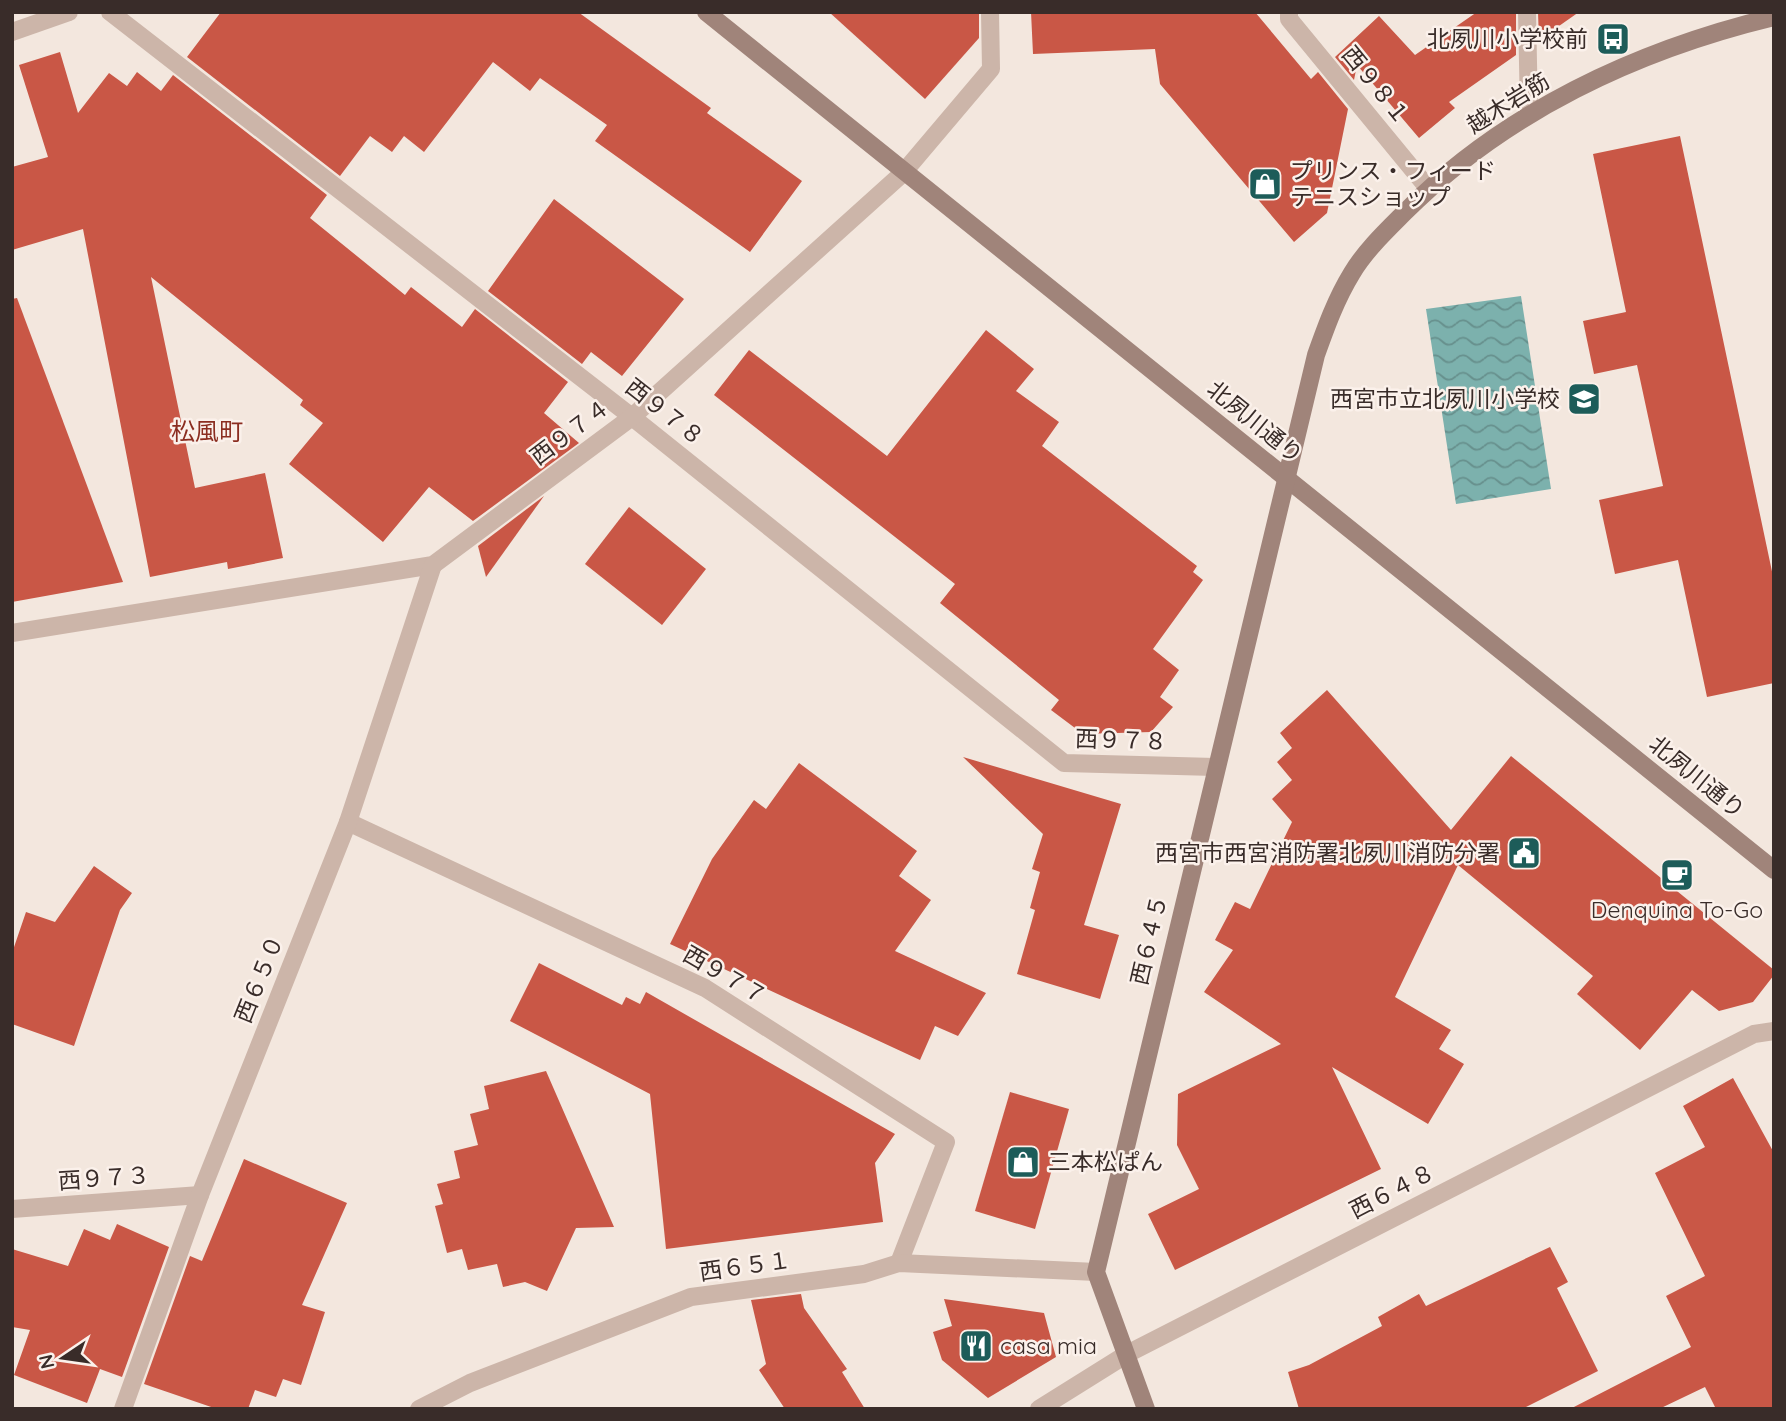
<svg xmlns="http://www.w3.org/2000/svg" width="1786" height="1421" font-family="Quicksand,'Noto Sans JP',sans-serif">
	<defs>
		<pattern id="water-waves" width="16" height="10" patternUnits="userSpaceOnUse" patternTransform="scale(1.75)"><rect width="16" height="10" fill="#7cb1ad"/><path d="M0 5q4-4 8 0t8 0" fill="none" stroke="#67908d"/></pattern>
	</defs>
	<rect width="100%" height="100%" fill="#f3e7de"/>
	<polygon fill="url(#water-waves)" points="1521,296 1551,489 1456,504 1426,309"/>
	<g fill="#c95746">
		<polygon points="221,12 578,12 711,108 707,113 802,181 750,252 595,141 607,125 540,78 530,91 493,62 424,152 404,136 392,152 370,136 340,176 187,57"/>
		<polygon points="829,12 979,12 979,38 925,99"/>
		<polygon points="1031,12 1255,12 1311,79 1318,72 1348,109 1327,213 1294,242 1160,84 1155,49 1033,54"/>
		<polygon points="1477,12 1516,12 1516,55 1449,102 1455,108 1419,138 1357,65 1354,80 1335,57 1379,16 1415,55"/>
		<polygon points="1538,12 1579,12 1539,40"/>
		<polygon points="60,52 78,113 109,73 127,86 137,72 161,91 173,75 327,195 310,218 405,295 411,287 462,327 475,309 568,382 544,413 579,443 473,521 429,487 383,542 289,464 323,423 300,405 303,400 151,277 195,488 265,473 283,558 228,569 227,562 150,577 83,229 12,250 12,167 48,157 19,65"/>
		<polygon points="1680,136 1774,581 1774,683 1707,697 1678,560 1615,574 1599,500 1663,486 1637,365 1594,374 1583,321 1626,312 1593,154"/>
		<polygon points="554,199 684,299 622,376 591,352 582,364 488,291"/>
		<polygon points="17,298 123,582 12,602 12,299"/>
		<polygon points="986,330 1034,369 1016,391 1059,422 1042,446 1197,566 1193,572 1203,580 1153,649 1179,670 1160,697 1173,707 1151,732 1083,734 1051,710 1059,700 940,603 955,584 714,395 749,350 887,456"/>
		<polygon points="544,496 486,577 478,546"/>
		<polygon points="629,507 706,569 662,625 585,564"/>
		<polygon points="1327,690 1451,830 1511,756 1774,970 1774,975 1753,1002 1719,1011 1692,990 1640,1050 1577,994 1593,976 1458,865 1395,997 1451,1030 1439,1049 1464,1064 1428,1124 1332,1067 1381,1169 1175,1270 1148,1214 1199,1189 1177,1145 1178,1094 1281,1044 1204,992 1233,950 1215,940 1235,902 1250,909 1292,822 1272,799 1292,780 1277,762 1292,748 1280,733"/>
		<polygon points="963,757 1121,804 1084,925 1119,935 1100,999 1017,974 1035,910 1030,908 1040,872 1032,869 1043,834"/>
		<polygon points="799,763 917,851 899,876 931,900 895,951 986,993 958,1036 935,1026 920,1060 670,944 712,859 754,800 766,809"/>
		<polygon points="94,866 132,893 120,910 74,1046 12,1024 12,953 26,912 55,922"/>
		<polygon points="539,963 622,1005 626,997 640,1004 646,992 895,1134 875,1163 883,1222 666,1249 650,1094 510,1021"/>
		<polygon points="546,1071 614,1227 576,1228 547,1291 525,1282 503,1287 497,1264 468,1270 462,1249 447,1253 435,1206 443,1204 437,1184 460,1178 454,1151 478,1145 470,1114 489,1109 484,1086"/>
		<polygon points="1733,1078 1774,1153 1774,1409 1716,1409 1705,1387 1659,1409 1570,1409 1691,1347 1666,1296 1705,1276 1655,1173 1705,1147 1683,1106"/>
		<polygon points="1010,1092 1069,1109 1035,1229 975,1211"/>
		<polygon points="244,1159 347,1203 302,1305 325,1312 301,1385 283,1379 276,1397 255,1390 248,1409 217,1409 144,1384 190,1256 202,1261"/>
		<polygon points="117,1224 169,1247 122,1377 100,1369 87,1403 14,1375 30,1330 12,1327 12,1249 68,1266 84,1229 110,1240"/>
		<polygon points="1550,1247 1568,1282 1557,1288 1598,1371 1522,1409 1299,1409 1288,1372 1309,1365 1382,1326 1378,1317 1419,1294 1426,1306"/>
		<polygon points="801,1294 804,1308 847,1369 842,1372 865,1409 785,1409 759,1370 766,1364 751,1300"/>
		<polygon points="944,1299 1044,1313 1056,1357 988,1398 942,1360 933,1332 952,1326"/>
	</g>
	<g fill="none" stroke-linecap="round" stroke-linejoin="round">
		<g stroke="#ccb5a9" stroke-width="18">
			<polyline points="110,12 632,417 1064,763 1215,767"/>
			<polyline points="1289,12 1289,19 1428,188"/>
			<polyline points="1527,12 1529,113"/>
			<polyline points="12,32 69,12"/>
			<polyline points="12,633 433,565 632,417 903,173 991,69 990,12"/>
			<polyline points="348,822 705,988 946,1142 899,1263"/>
			<polyline points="12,1209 200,1195"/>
			<polyline points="123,1409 200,1195 348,822 433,565"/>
			<polyline points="419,1409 470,1383 691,1297 864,1274 899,1263 1096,1272"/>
			<polyline points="1039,1409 1127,1354 1754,1034 1774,1031"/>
		</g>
		<g stroke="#a0847a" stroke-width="18">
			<polyline points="706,12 1774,870"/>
			<path d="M1146 1409 1096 1272 1316 355C1326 327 1336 299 1352 273 1365 251 1386 231 1404 213 1504 112 1637 50 1774 17"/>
		</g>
	</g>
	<defs>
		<symbol id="bus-square" viewBox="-11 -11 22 22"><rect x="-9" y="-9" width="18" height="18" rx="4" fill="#1d5c59" stroke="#fbf1eb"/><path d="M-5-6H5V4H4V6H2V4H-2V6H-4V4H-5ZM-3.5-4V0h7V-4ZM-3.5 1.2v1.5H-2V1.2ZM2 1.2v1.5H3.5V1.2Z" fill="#fff"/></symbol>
		<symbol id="shop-square" viewBox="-11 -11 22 22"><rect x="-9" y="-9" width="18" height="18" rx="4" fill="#1d5c59" stroke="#fbf1eb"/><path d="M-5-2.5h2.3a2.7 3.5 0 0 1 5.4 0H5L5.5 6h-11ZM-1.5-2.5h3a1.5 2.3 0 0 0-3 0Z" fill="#fff"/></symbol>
		<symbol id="school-square" viewBox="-11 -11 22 22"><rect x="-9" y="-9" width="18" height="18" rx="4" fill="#1d5c59" stroke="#fbf1eb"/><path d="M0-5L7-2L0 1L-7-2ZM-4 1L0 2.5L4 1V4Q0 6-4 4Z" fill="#fff"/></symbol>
		<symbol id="civic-square" viewBox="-11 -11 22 22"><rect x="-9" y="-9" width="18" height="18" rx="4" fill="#1d5c59" stroke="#fbf1eb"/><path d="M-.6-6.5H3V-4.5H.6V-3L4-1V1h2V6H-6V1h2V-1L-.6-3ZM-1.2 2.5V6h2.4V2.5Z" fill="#fff"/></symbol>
		<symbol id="cafe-square" viewBox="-11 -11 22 22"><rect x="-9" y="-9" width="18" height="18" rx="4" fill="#1d5c59" stroke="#fbf1eb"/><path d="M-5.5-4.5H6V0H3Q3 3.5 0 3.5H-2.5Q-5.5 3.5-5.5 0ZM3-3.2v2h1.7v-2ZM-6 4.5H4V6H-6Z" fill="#fff"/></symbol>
		<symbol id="restaurant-square" viewBox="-11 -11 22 22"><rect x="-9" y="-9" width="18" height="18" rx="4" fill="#1d5c59" stroke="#fbf1eb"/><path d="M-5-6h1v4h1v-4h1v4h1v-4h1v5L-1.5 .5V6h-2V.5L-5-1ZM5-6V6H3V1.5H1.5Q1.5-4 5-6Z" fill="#fff"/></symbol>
	</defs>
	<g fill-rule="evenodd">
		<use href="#bus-square" x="1594" y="20" width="38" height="38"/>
		<use href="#shop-square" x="1246" y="165" width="38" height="38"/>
		<use href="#school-square" x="1565" y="380" width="38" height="38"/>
		<use href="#civic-square" x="1505" y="834" width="38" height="38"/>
		<use href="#cafe-square" x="1658" y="856" width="38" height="38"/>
		<use href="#shop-square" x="1004" y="1143" width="38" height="38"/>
		<use href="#restaurant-square" x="957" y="1327" width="38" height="38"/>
	</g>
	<g text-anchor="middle" stroke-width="5" stroke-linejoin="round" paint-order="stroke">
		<g font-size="23" fill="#392c29" stroke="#fbf1eb" text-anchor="end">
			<text x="1588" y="47">北夙川小学校前</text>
			<text x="1290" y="179" text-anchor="start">プリンス・フィード<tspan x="1290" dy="26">テニスショップ</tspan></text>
			<text x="1560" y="407">西宮市立北夙川小学校</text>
			<text x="1500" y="861">西宮市西宮消防署北夙川消防分署</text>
			<text x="1677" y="918" text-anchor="middle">Denquina To-Go</text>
			<text x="1048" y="1170" text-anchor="start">三本松ぱん</text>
			<text x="1000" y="1354" text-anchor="start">casa mia</text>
		</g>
		<g font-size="23" fill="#392c29" stroke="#fbf1eb">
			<text transform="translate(1376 85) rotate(51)" y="8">西９８１</text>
			<text transform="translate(1508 103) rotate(-32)" y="8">越木岩筋</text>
			<text transform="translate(665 412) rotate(38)" y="8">西９７８</text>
			<text transform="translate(1255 422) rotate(39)" y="8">北夙川通り</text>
			<text transform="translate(570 432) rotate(-37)" y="8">西９７４</text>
			<text transform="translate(1121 740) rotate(2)" y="8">西９７８</text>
			<text transform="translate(1697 777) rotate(39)" y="8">北夙川通り</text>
			<text transform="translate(1149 940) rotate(-77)" y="8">西６４５</text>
			<text transform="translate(725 975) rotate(30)" y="8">西９７７</text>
			<text transform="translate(259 979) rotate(-68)" y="8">西６５０</text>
			<text transform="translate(104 1178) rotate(-4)" y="8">西９７３</text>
			<text transform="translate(1392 1191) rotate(-27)" y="8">西６４８</text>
			<text transform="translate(745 1266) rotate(-8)" y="8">西６５１</text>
		</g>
		<g font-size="24" fill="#8b2d20" stroke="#fbf1eb">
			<text x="207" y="440">松風町</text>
		</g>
	</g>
	<rect width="1786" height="1421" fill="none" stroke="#392c29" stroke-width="28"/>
	<g transform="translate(63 1358) rotate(257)" stroke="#fbf1eb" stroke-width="5" paint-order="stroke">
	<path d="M0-5L12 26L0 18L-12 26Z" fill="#392c29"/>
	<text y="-10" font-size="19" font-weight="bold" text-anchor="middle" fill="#392c29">N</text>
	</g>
</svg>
